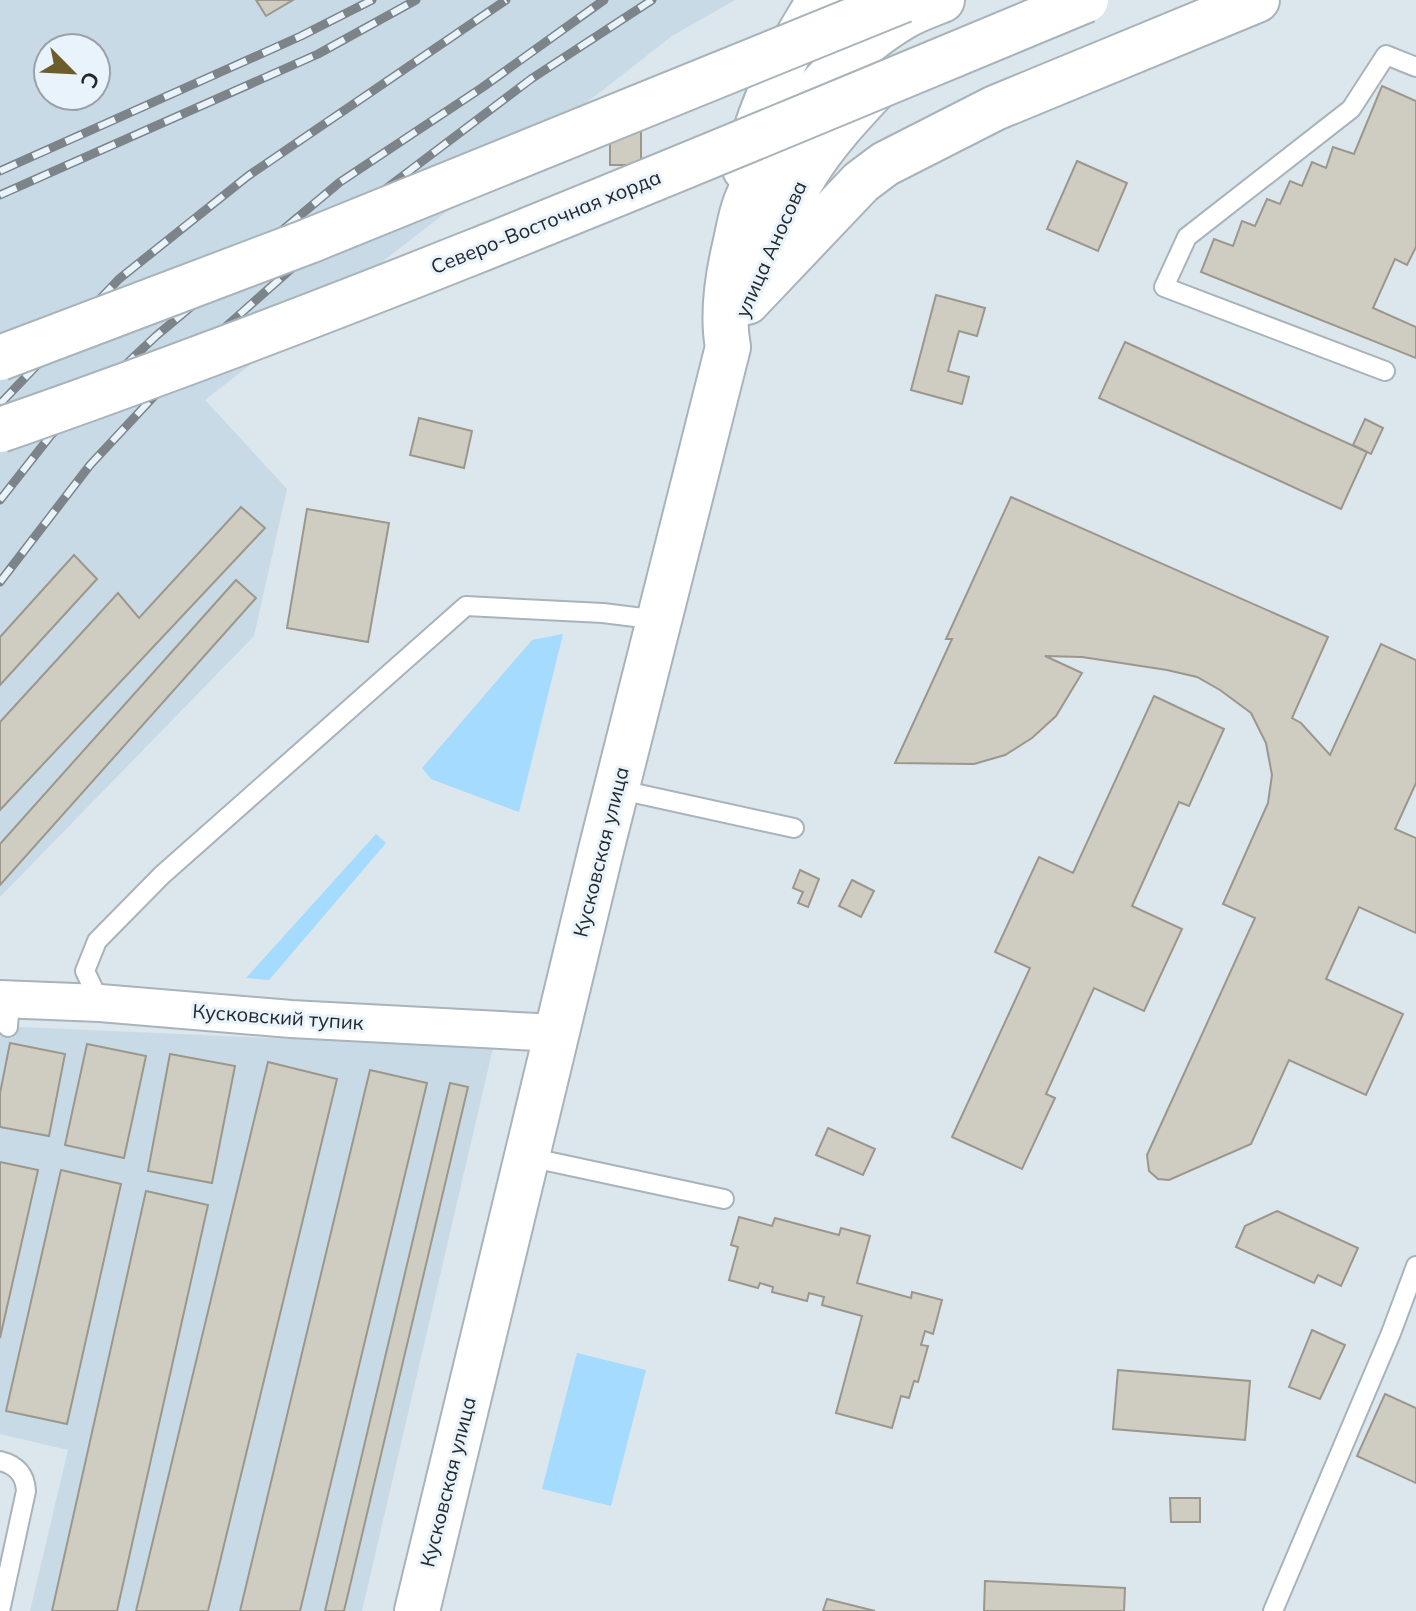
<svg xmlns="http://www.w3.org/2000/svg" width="1416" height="1611" font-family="Mulish,sans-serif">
	<rect width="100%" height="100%" fill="#dbe6ed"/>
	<g fill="#c8dae6" fill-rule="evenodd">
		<path d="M0 0H735L672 36 205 400 287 489 254 636 0 897ZM48 48H96V96H48Z"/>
		<polygon points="0,1026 493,1048 362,1611 30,1611 68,1450 0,1434"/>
	</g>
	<g fill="#a4dbfe">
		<polygon points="563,634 519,812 431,779 422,768 532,640"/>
		<polygon points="376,834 386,843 269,980 246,978"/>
		<polygon points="577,1353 646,1370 611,1506 542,1489"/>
	</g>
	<g fill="#cfccc1" stroke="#9b978d" stroke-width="2">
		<polygon points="256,0 293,0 266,16"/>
		<polygon points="1382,86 1416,101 1416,247 1407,265 1395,259 1373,308 1416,327 1416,358 1201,272 1214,239 1233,246 1242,221 1255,226 1267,199 1280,204 1290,181 1302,186 1312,162 1326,168 1333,147 1354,154"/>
		<rect x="610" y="131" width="31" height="34"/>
		<polygon points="1077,161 1127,183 1098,251 1047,229"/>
		<polygon points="936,295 985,308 977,336 959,331 948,371 969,377 962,404 911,390"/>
		<polygon points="1125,342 1367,452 1341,509 1099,398"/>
		<polygon points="419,418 472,431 464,468 410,455"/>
		<polygon points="1365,419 1383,428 1371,454 1353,445"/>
		<polygon points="1011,497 1328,637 1292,718 1301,723 1330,755 1381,644 1416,660 1416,783 1395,829 1416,838 1416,933 1359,907 1326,979 1403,1014 1366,1095 1289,1060 1251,1144 1169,1180 1158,1179 1149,1171 1147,1155 1255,918 1223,904 1268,803 1272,775 1266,743 1251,713 1220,690 1197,677 1167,670 1082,657 1045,656 1082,673 1056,716 1032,738 1005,755 974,764 895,763 952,639 946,639"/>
		<polygon points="241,507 265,528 0,810 0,722 118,593 139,618"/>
		<polygon points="307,509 389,523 368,642 287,628"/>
		<polygon points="74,555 97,579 0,685 0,637"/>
		<polygon points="236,580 256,598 0,885 0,844"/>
		<polygon points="1154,696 1224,729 1189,806 1179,802 1132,906 1182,929 1144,1011 1094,988 1046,1094 1055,1098 1022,1169 952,1137 1030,968 995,952 1039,857 1073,873"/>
		<polygon points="800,870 819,879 808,907 798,903 803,892 793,888"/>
		<polygon points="852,880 874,891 861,917 839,906"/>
		<polygon points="10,1043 65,1054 49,1136 0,1127 0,1093"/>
		<polygon points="87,1044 146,1056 124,1158 65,1145"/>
		<polygon points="170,1054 235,1066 212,1183 148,1171"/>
		<polygon points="268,1062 337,1079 208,1611 136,1611"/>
		<polygon points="370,1070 427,1083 300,1611 240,1611"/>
		<polygon points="450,1083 468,1087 344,1611 325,1611"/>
		<polygon points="828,1128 875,1149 863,1175 816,1155"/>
		<polygon points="0,1162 38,1170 0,1338"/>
		<polygon points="61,1170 121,1184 67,1424 6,1411"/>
		<polygon points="146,1191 208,1205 117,1611 52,1611"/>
		<polygon points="1277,1211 1358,1248 1341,1286 1318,1275 1314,1283 1236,1247 1245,1226"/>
		<polygon points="739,1217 772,1226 775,1218 839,1235 841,1228 870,1236 857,1283 911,1298 912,1292 942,1300 933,1334 925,1331 921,1345 928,1346 918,1382 914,1381 909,1398 901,1396 892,1428 836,1413 862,1316 822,1305 824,1297 809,1293 807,1301 772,1292 773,1287 760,1283 758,1288 729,1280 738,1247 731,1245"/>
		<polygon points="1312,1330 1345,1345 1320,1399 1289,1387"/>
		<polygon points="1118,1370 1250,1381 1245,1440 1113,1429"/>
		<polygon points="1385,1394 1416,1408 1416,1483 1357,1456"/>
		<polygon points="1170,1498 1200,1498 1200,1522 1171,1522"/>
		<polygon points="985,1581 1125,1588 1124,1611 984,1611"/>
		<polygon points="827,1599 875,1611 823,1611"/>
	</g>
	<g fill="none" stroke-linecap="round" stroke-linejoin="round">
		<defs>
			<g id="lane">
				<polyline points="1385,371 1164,287 1187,237 1351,109 1386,55 1416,67"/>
				<polyline points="616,789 794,828"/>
				<polyline points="100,1003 85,971 97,941 162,875 466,606 603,613 659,620"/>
				<polyline points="8,1027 10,999"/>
				<polyline points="528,1157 724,1199"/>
				<path d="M0 1461C16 1465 25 1474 26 1491L0 1611"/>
				<polyline points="1273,1611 1391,1333 1416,1266"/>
			</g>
			<polyline id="street" points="0,999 100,1003 291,1019 556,1033"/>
			<g id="secondary">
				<path d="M745 169C759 108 786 52 820 0"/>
				<path d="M758 274C772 239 786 205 806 173 827 139 855 110 882 81"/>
				<polyline points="747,302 861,182 885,164 995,108 1257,0"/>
				<path d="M417 1611 600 854 728 347C722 315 727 281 734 250 738 234 740 217 746 202 773 133 839 55 903 17 915 10 929 5 942 0"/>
			</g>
		</defs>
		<use href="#lane" stroke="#a8b3ba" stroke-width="22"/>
		<use href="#street" stroke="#a8b3ba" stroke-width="40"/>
		<use href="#secondary" stroke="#a8b3ba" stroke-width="48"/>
		<use href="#lane" stroke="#fff" stroke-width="18"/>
		<use href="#street" stroke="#fff" stroke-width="36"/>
		<use href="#secondary" stroke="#fff" stroke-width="44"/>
		<defs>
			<g id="rail">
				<polyline points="0,171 301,36 372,0"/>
				<polyline points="0,195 318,54 416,0"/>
				<polyline points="0,404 119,279 248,176 506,0"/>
				<polyline points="0,500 51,435 156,336 340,182 483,87 604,0"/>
				<polyline points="0,582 90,465 187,361 359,209 531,79 652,0"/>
			</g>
		</defs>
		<use href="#rail" stroke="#7d8489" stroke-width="9"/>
		<use href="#rail" stroke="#e8f3fb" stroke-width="6" stroke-dasharray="18" stroke-linecap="butt"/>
		<defs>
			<g id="primary-bridge">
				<polyline points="0,358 309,241 903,0"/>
				<path d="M0 430C368 302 726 149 1086 0"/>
			</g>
		</defs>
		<use href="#primary-bridge" stroke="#a8b3ba" stroke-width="48" stroke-linecap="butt"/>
		<use href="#primary-bridge" stroke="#fff" stroke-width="44"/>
	</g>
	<g text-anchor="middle" stroke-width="6" stroke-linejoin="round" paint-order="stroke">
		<g font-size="20" fill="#24282a" stroke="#e8f3fb">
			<text transform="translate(546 222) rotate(-22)" y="7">Северо-Восточная хорда</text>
			<text transform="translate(771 249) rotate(-66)" y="7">улица Аносова</text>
			<text transform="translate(601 852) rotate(-76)" y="7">Кусковская улица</text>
			<text transform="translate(278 1017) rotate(4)" y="7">Кусковский тупик</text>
			<text transform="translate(448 1482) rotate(-76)" y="7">Кусковская улица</text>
		</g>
	</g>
	<g transform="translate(72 72) rotate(114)"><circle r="38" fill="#e8f3fb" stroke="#9aa2a7" stroke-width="2"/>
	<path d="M0-6L14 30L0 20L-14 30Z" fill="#6c5d2a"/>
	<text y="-12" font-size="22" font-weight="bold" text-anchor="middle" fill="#24282a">С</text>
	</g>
</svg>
